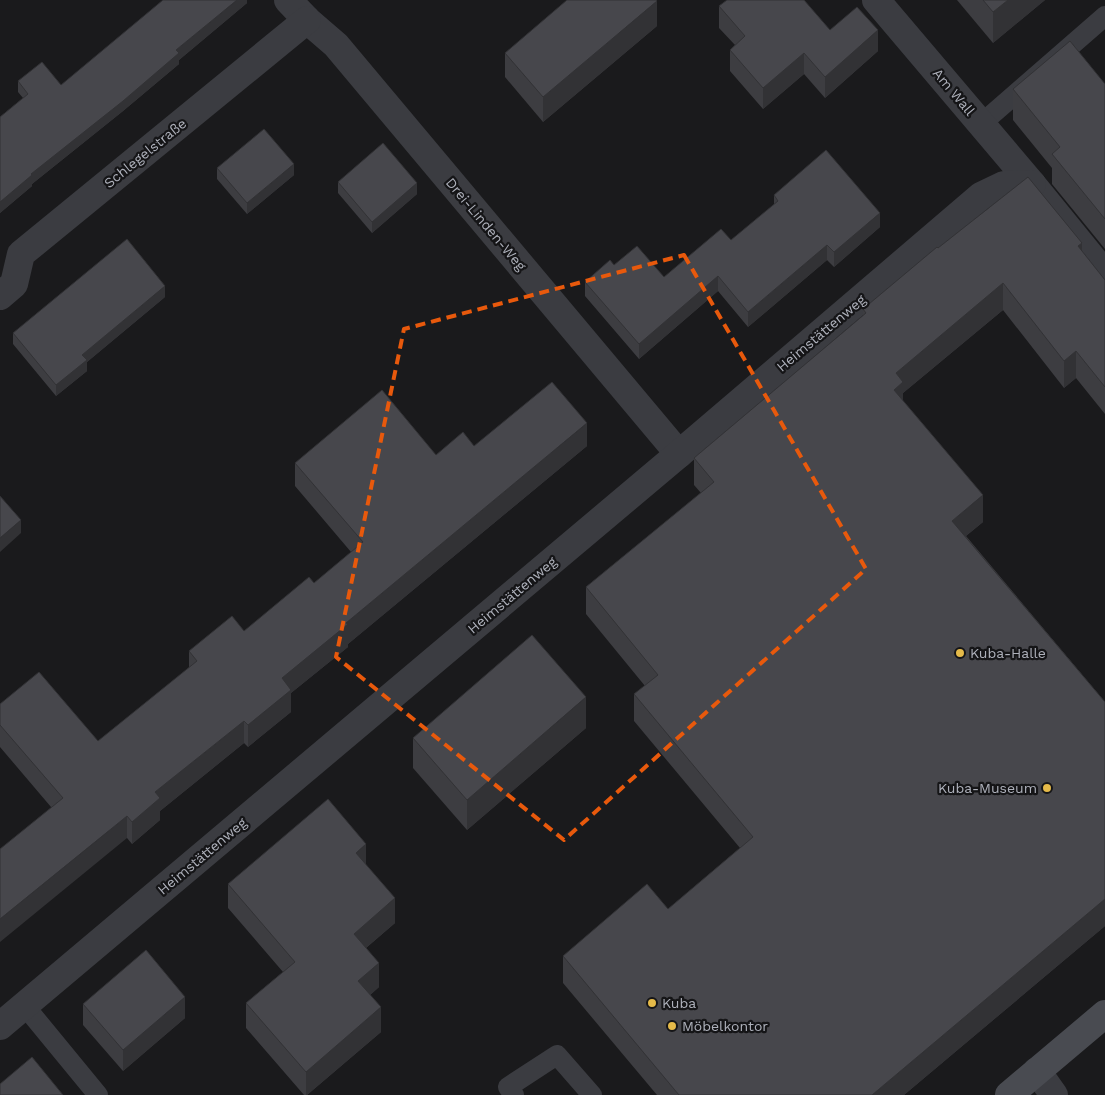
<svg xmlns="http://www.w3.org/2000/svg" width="1105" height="1095" font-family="'Work Sans',sans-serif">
	<rect width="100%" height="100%" fill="#1a1a1c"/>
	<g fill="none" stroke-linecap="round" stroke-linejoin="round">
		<g stroke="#3b3c41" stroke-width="20">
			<polyline points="981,124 1105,16"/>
			<polyline points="24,1005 98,1095"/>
			<polyline points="514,1095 508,1087 557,1055 592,1095"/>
		</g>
		<g stroke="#3b3c41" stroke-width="28">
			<polyline points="288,0 307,20 336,45 679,454"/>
			<polyline points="876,0 1032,184 1105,274"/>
			<polyline points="0,296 14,284 21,254 307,20"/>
			<polyline points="0,1026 679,454 981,196 1004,185 1032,184"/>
			<polyline points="1037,1071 1054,1095"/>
		</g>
		<polyline stroke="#494b51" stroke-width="28" points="1009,1095 1105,1014"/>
	</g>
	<g fill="#3d3d41">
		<polygon points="247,0 247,3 179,60 179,64 123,111 32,184 32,186 0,213 0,117 23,98 18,92 18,81 61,85"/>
		<polygon points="957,0 1045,0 993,43"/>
		<polygon points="719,6 830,30 878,51 825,98 804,74 763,109 730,71 730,50 735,45 719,28"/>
		<polygon points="657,26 543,122 505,77 505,53"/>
		<polygon points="1105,84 1105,249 1052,184 1052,168 1013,120 1013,89"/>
		<polygon points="217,168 294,175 247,214 217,179"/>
		<polygon points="338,182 417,194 372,233 338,193"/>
		<polygon points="774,195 880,227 834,267 827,260 748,327 718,291 639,359 585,296 585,282 614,265 664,277 731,240 774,205"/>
		<polygon points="938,248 1082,251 1105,280 1105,414 1076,378 1064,388 1003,310 903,393 903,401 983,522 966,536 1105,702 1105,926 904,1095 657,1095 563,983 563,956 668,909 740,848 634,721 634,694 645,686 586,614 586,587 701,493 694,485 694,458 863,316 863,309"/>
		<polygon points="165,297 87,362 87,371 56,396 13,344 13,333"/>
		<polygon points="474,446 587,446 348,644 348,647 291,693 291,712 248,747 244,743 160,811 160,820 132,844 127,838 51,807 0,747 0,704 98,741 189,668 189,651 244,631 314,583 351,552 295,486 295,463 436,455"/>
		<polygon points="586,728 467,830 413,768 413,738"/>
		<polygon points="366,865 395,923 366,948 379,987 370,995 381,1032 307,1095 304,1095 246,1028 246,1003 283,972 228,908 228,884"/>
		<polygon points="83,1004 185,1018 123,1071 83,1025"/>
	</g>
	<g fill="#323235">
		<polygon points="237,0 247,0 247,3 179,60 179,64 123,111 32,184 32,186 0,213 0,202 31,174 176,50"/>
		<polygon points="1008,0 1045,0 993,43 993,12"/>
		<polygon points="657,1 657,26 543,122 543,97"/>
		<polygon points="878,30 878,51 825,98 825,77"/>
		<polygon points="804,53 804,74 763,109 763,88"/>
		<polygon points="294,164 294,175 247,214 247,203"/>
		<polygon points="417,183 417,194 372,233 372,222"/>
		<polygon points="880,213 880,227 834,267 834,252"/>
		<polygon points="1082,243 1082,270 1078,246"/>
		<polygon points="827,245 827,260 748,327 748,312"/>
		<polygon points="718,276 718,291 639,359 639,344"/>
		<polygon points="1003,283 1003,310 903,393 903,409 894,390 896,373"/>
		<polygon points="165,286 165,297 87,362 87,371 56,396 56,385 82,355"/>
		<polygon points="1076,351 1076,378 1064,388 1064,361"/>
		<polygon points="587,423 587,446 348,644 348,647 291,693 291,712 248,747 248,725 282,678 346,623"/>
		<polygon points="983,495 983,522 952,547 952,521"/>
		<polygon points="21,520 21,533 0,552 0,538"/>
		<polygon points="586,697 586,728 467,830 467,800"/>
		<polygon points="244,721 244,743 160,811 160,820 132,844 132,822 155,792"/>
		<polygon points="127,816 127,838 0,942 0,919"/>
		<polygon points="366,844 366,868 356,853"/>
		<polygon points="395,898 395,923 354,958 354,934"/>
		<polygon points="1105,899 1105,926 904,1095 872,1095"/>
		<polygon points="379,963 379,987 358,1006 358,981"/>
		<polygon points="185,997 185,1018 123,1071 123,1050"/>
		<polygon points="381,1007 381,1032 307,1095 306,1095 306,1072"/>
	</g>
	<g fill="#47474c" stroke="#323235">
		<polygon points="163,0 237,0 176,50 179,53 123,101 31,174 32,175 0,202 0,117 28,94 18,81 42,62 61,85"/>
		<polygon points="567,0 656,0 657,1 543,97 505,53"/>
		<polygon points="727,0 804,0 830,30 857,7 878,30 825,77 804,53 763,88 730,50 745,36 719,6"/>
		<polygon points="983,0 1008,0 993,12"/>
		<polygon points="1070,41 1105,84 1105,219 1052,154 1060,147 1013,89"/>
		<polygon points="264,129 294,164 247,203 217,168"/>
		<polygon points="383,143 417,183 372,222 338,182"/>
		<polygon points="826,150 880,213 834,252 827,245 748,312 718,276 639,344 585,282 610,260 614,265 637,246 664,277 721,229 731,240 778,201 774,195"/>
		<polygon points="1028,177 1082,243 1078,246 1105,280 1105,387 1076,351 1064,361 1003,283 896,373 903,382 894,390 983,495 952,521 1105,702 1105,899 872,1095 679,1095 563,956 647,884 668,909 753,837 634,694 658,675 586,587 714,482 694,458 866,313 863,309 937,247 938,248"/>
		<polygon points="127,239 165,286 82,355 87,360 56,385 13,333"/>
		<polygon points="552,382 587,423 346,623 348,624 282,678 291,690 248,725 244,721 155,792 160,798 132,822 127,816 0,919 0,849 63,798 0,725 0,704 39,672 98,741 197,661 189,651 232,616 244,631 309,577 314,583 363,542 295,463 382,390 436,455 463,432 474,446"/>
		<polygon points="0,496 21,520 0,538"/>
		<polygon points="532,635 586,697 467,800 413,738"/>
		<polygon points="328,799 366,844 356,853 395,898 354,934 379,963 358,981 381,1007 306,1072 246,1003 295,962 228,884"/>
		<polygon points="146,950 185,997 123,1050 83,1004"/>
		<polygon points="32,1057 63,1095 0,1095 0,1084"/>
	</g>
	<path fill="none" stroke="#e8590c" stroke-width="4" stroke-dasharray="10 6" stroke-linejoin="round" d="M684 255 866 569 564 840 336 657 404 329Z"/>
	<g fill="#e5ba49" stroke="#151517" stroke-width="2">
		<circle cx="960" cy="653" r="5"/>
		<circle cx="1047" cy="788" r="5"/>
		<circle cx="652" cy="1003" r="5"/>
		<circle cx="672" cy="1026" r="5"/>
	</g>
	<g text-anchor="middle" stroke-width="4.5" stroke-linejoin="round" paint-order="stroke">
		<g font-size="14" fill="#aeb1bb" stroke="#151517">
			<text transform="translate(954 92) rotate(50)" y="5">Am Wall</text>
			<text transform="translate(145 153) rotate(-39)" y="5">Schlegelstraße</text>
			<text transform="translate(486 224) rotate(50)" y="5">Drei-Linden-Weg</text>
			<text transform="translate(821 333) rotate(-40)" y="5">Heimstättenweg</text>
			<text transform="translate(512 595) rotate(-40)" y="5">Heimstättenweg</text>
			<text transform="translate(202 856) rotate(-40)" y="5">Heimstättenweg</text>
		</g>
		<g font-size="14" fill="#aeb1bb" stroke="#151517" text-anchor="start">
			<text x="970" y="658">Kuba-Halle</text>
			<text x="1037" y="793" text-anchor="end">Kuba-Museum</text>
			<text x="662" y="1008">Kuba</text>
			<text x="682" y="1031">Möbelkontor</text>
		</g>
	</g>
</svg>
